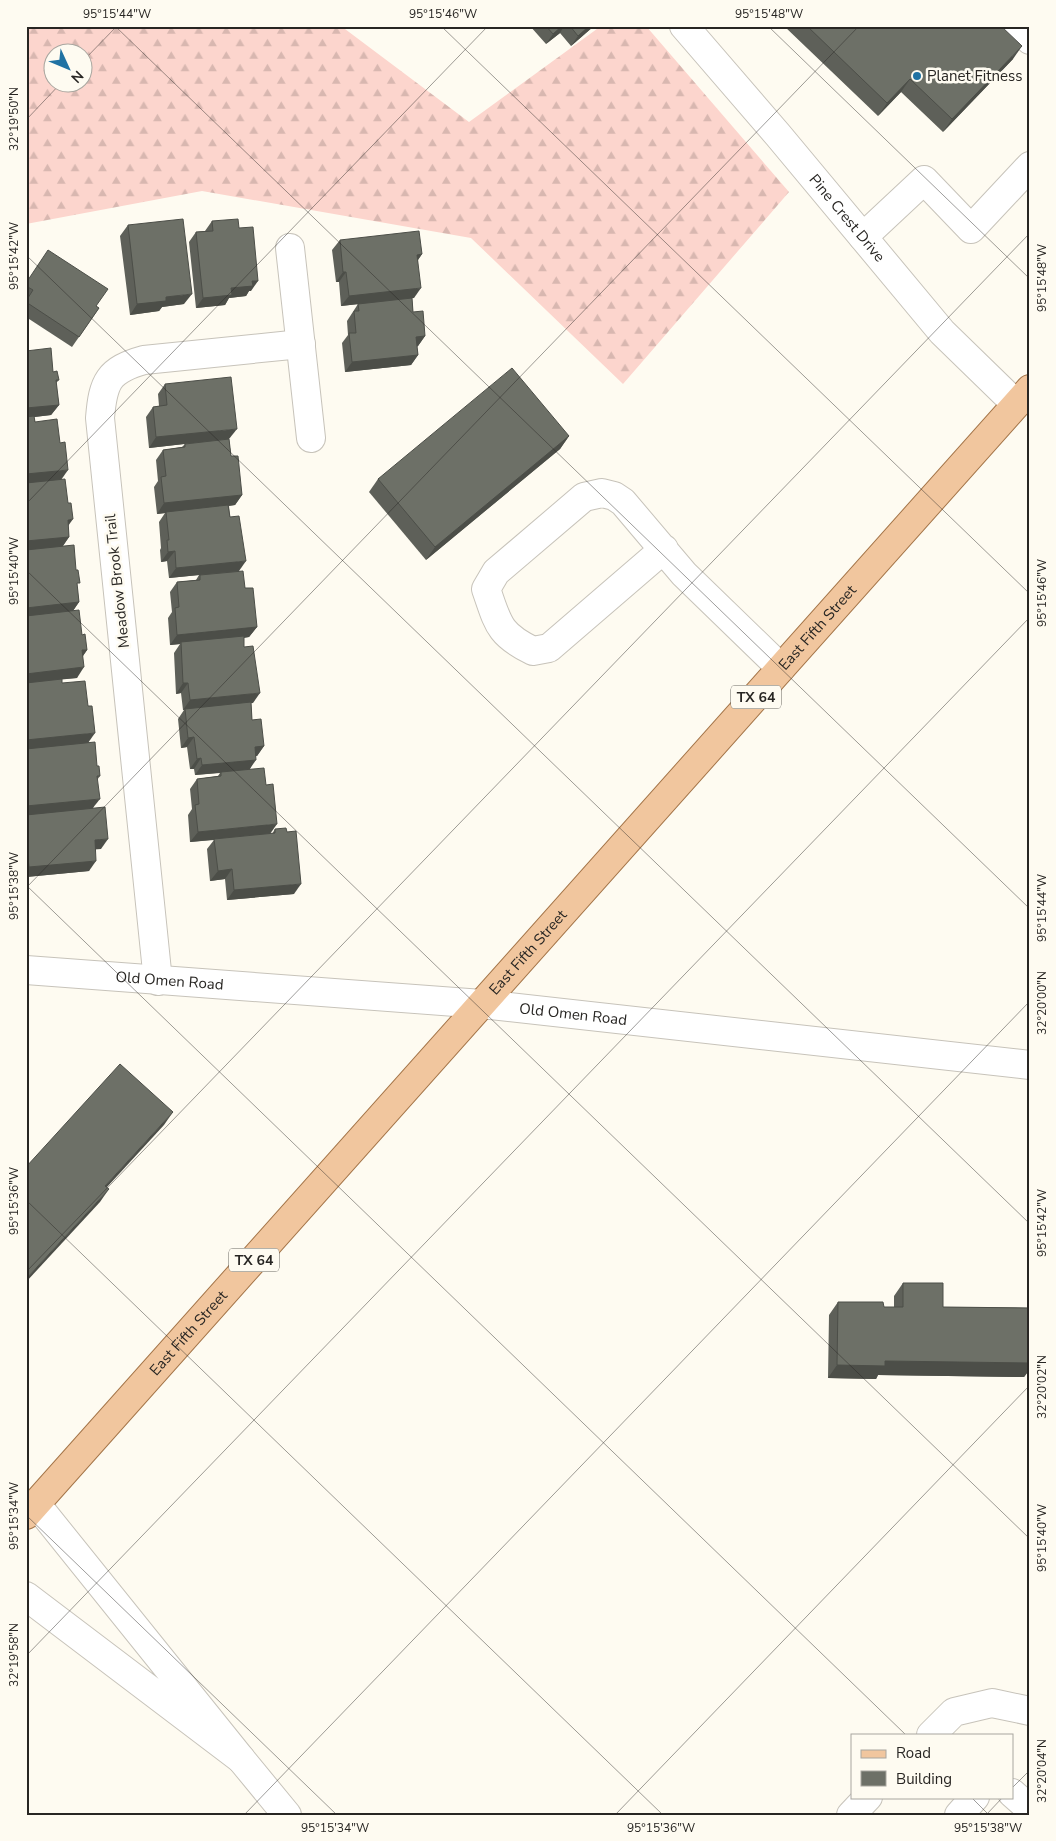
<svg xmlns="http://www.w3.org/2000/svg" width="1056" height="1841" font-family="'Nunito Sans',sans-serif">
	<defs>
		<pattern id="forest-firs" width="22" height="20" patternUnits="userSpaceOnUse" patternTransform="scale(1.25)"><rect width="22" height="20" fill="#fcd5cd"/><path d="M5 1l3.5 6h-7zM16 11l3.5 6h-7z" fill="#d8b7b0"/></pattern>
	</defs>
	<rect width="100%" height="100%" fill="#fefbf1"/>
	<path fill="url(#forest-firs)" fill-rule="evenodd" d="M26 26H341L469 122 601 26H646L789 192 623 384 471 238 202 191 26 224ZM52 52H82V82H52Z"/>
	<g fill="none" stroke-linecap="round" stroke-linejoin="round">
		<defs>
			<g id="minor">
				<path id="s1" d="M684 26 778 135 942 332 1016 404"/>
				<polyline points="1015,26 1030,40"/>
				<polyline points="863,237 924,180 971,229 1030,166"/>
				<polyline points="290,248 311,438"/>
				<path d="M664 549 549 648 533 651C498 634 498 623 486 589L496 572 584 497 602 493 614 496 623 502 684 574 781 668"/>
				<path id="s2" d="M26 970 482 1004 1030 1065"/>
				<path d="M158 981 100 418C103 382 108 370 144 360L301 344"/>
				<polyline points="26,1596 241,1759 36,1504"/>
				<polyline points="931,1735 954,1712 992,1703 1030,1711"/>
				<polyline points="241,1759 287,1815"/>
				<polyline points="1012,1793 1030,1809"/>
				<polyline points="851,1815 868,1797"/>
				<polyline points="959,1815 975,1797"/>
			</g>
			<g id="major">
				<path id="s3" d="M26 1515 1030 389"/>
			</g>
		</defs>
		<use href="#minor" stroke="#c7c3ba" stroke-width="30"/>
		<use href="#major" stroke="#a47549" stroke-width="30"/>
		<use href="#minor" stroke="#fff" stroke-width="28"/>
		<use href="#major" stroke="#f1c69e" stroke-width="28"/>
	</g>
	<g fill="#5e6059">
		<polygon points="530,26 594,26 571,46 560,33 546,44"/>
		<polygon points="784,26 1001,26 1013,59 943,132 901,92 878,116"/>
		<polygon points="212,221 239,228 251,291 249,291 246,296 229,298 225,305 196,308 189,242 196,232 205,231"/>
		<polygon points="128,225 184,304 162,307 159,311 130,315 120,236"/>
		<polygon points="340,240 422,254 418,260 414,298 412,298 413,312 425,336 418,346 417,347 418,355 411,365 345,372 342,343 348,335 347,321 358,304 341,306 339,282 336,282 332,250"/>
		<polygon points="26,283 96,306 99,308 72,347 26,317"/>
		<polygon points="26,351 53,372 59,380 56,383 59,405 51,415 34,417 35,422 61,480 68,526 69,537 63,546 77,587 79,602 73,611 87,650 83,656 77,678 62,679 62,683 89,743 100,776 97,780 93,809 101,849 96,849 89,871 26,877"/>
		<polygon points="165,384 229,439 231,456 242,495 235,505 229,506 230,517 239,571 245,588 257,627 249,637 244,638 244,647 253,703 251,703 252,720 264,746 257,756 256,756 250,769 270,834 272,834 275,829 294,894 227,900 225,879 210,881 207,849 214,840 190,842 188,815 192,809 190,789 197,779 218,776 220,773 195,775 194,769 190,769 187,747 181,748 178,719 184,710 183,710 181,693 176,694 174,653 180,644 170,645 168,618 172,612 170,592 177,582 196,580 199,575 169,578 167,561 161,562 160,550 161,548 159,522 165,513 157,514 154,487 158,481 156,460 163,450 182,447 185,444 192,443 149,448 146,417 153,407 159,406 158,394"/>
		<polygon points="569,436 560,449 426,560 369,492 378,479"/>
		<polygon points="903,1283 943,1307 1030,1308 1030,1369 1024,1377 878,1375 876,1379 828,1378 829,1315 838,1302 884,1307 894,1307 894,1296"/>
	</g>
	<g fill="#4c4e48">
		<polygon points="562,26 564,26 560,33 546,44 553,34"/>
		<polygon points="589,26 594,26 571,46 578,36"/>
		<polygon points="1022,46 1013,59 943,132 952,119"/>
		<polygon points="910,79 901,92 878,116 887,103"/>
		<polygon points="422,254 415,264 417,255"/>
		<polygon points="343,272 346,272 339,282 336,282"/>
		<polygon points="252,281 258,281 251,291 249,291 246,296 229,298 225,305 196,308 203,298"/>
		<polygon points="421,288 414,298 341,306 349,296"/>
		<polygon points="192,294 184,304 162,307 159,311 130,315 137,304 166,297"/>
		<polygon points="425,336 418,346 409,347 416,337"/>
		<polygon points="418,355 411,365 345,372 352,362"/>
		<polygon points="59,405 51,415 26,418 26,408"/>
		<polygon points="237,429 229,439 149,448 156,437"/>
		<polygon points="569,436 560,449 426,560 435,547"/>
		<polygon points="68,470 61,480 26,484 26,474"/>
		<polygon points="242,495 235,505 157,514 164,503"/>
		<polygon points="73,519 66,529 68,520"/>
		<polygon points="69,537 62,547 26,550 26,541"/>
		<polygon points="175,551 167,561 161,562 168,552"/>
		<polygon points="246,561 239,571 169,578 176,568"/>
		<polygon points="79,602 72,612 26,617 26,608"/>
		<polygon points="257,627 249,637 181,644 181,642 180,644 170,645 177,635"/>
		<polygon points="82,650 87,650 80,660"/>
		<polygon points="84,667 77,678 26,683 26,674"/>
		<polygon points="183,683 188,683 181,693 176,694"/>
		<polygon points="260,693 253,703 185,710 185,709 183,710 190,700"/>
		<polygon points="95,733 88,743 26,750 26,740"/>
		<polygon points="194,737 187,747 181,748 188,738"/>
		<polygon points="264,746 257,756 248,757 255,747"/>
		<polygon points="201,758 194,769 190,769 197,759"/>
		<polygon points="256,760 249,770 195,775 202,765"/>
		<polygon points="100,799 92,809 26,816 26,806"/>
		<polygon points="277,824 270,834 190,842 198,832"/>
		<polygon points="108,839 101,849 88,850 95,840"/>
		<polygon points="96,861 89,871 26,877 26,871 29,867"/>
		<polygon points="232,869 225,879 210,881 218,871"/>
		<polygon points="301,884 294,894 227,900 234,890"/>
		<polygon points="173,1112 164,1125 96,1199 105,1186"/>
		<polygon points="109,1189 100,1202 26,1282 26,1279"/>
		<polygon points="885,1361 1030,1363 1030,1369 1024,1377 878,1375 876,1379 828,1378 837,1365"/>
	</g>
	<g fill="#6d7067" stroke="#4c4e48">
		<polygon points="546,26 562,26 553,34"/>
		<polygon points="570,26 589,26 578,36"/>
		<polygon points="807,26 1001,26 1022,46 952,119 910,79 887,103"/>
		<polygon points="183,219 192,294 166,297 166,301 137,304 128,225"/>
		<polygon points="238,219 239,228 253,227 258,281 252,281 253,286 231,288 232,295 203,298 196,232 213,231 212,221"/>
		<polygon points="419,231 422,254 417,255 421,288 349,296 346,272 343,272 340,240"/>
		<polygon points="48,250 108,289 96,306 99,308 79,337 26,302 26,301 33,290 26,286 26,283"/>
		<polygon points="412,298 413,312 423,311 425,336 416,337 418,355 352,362 349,333 356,333 354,311 359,311 358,304"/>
		<polygon points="51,348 53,372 57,371 59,380 56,380 59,405 26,408 26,351"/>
		<polygon points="512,368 569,436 435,547 378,479"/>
		<polygon points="231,377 237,429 156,437 153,407 167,405 165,384"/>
		<polygon points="34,416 35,422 57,419 60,443 65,442 68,470 26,474 26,417"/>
		<polygon points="229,439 231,456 238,456 242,495 164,503 161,477 166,476 163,450 185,447 185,444"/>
		<polygon points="65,479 68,503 71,503 73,519 68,520 69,537 26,541 26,483"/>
		<polygon points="228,505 230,517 239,516 246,561 176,568 175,551 168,552 167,540 169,540 166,512"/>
		<polygon points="74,545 76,570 78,570 80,583 77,583 79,602 26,608 26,550"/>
		<polygon points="243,571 245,588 253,588 257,627 177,635 175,608 179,607 177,582 200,580 200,575"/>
		<polygon points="79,610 82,635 85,634 87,650 82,650 84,667 26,674 26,616"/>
		<polygon points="244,636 244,647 253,646 260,693 190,700 188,683 183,683 181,642"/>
		<polygon points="62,679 62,683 85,681 88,706 92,706 95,733 26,740 26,683"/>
		<polygon points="251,702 252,720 261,719 264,746 255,747 256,760 202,765 201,758 197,759 194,737 188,738 185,709"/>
		<polygon points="95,742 97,766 99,766 100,776 97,776 100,799 26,806 26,749"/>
		<polygon points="264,768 266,785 273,784 277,824 198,832 195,805 199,804 197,779 221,776 221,772"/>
		<polygon points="105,807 108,839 95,840 96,861 29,867 26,839 26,815"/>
		<polygon points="286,828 287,832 296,831 301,884 234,890 232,869 218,871 214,839 275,833 275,829"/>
		<polygon points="120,1064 173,1112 105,1186 109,1189 26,1279 26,1167"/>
		<polygon points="903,1283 943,1283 943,1307 1030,1308 1030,1363 885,1361 885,1366 837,1365 838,1302 883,1302 884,1307 903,1307"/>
	</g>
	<path fill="none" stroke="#282623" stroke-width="1" stroke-opacity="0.45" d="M115 26 1030 909M441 26 1030 594M768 26 1030 279M82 62 117 26M26 120 62 82M26 255 1030 1224M26 504 488 26M26 570 1030 1539M26 885 906 1735M26 888 859 26M26 1200 663 1815M26 1272 1030 233M26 1515 337 1815M26 1656 1030 617M1012 1788 1030 1770M971 1797 989 1815M244 1815 1030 1001M615 1815 1030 1385M986 1815 1003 1797"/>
	<circle fill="#2072a3" stroke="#fefbf1" stroke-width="2" cx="917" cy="76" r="5"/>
	<g text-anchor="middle" stroke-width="5" stroke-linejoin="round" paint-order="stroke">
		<g fill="#fefbf1" stroke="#686661" stroke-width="1">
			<rect x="731" y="685.5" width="50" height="23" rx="4"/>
			<rect x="229" y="1248.5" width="50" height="23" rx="4"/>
		</g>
		<g font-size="14" font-weight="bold" fill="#282623">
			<text x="756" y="702">TX 64</text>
			<text x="254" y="1265">TX 64</text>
		</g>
		<g font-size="15" fill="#282623" stroke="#fefbf1" text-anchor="start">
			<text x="927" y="81">Planet Fitness</text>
		</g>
		<g font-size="15" fill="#282623" stroke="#fefbf1">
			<text dy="5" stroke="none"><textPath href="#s1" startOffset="252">Pine Crest Drive</textPath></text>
			<text transform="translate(117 581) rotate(-96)" y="5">Meadow Brook Trail</text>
			<text dy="5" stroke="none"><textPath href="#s3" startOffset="1189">East Fifth Street</textPath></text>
			<text dy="5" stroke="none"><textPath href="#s3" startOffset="754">East Fifth Street</textPath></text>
			<text dy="5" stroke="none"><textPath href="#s2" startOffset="144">Old Omen Road</textPath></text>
			<text dy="5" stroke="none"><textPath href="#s2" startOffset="549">Old Omen Road</textPath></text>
			<text dy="5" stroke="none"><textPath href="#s3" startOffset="244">East Fifth Street</textPath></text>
		</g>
	</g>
	<rect width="1056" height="1841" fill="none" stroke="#fefbf1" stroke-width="55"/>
	<rect x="851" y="1734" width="162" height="65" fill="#fefbf1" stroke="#a8a69f"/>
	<rect x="861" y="1750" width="25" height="8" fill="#f1c69e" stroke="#a8a69f"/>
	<text x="896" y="1758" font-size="15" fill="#282623">Road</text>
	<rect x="861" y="1771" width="25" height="15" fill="#6d7067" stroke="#a8a69f"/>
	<text x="896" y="1784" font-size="15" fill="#282623">Building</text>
	<g transform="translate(68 68) rotate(134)"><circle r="24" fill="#fefbf1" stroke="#a8a69f"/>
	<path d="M0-4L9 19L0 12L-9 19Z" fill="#2072a3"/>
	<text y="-8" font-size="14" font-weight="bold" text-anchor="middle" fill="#282623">N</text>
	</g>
	<rect x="28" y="28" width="1000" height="1786" fill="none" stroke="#282623" stroke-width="2"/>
	<g font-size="12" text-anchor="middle" fill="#282623">
		<text x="117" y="18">95°15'44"W</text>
		<text x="443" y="18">95°15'46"W</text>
		<text x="769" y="18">95°15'48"W</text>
		<text transform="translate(14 119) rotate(-90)" y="4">32°19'50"N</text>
		<text transform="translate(14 256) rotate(-90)" y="4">95°15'42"W</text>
		<text transform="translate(1042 278) rotate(-90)" y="4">95°15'48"W</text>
		<text transform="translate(14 571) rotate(-90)" y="4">95°15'40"W</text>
		<text transform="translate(1042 593) rotate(-90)" y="4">95°15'46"W</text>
		<text transform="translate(14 886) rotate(-90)" y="4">95°15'38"W</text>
		<text transform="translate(1042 908) rotate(-90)" y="4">95°15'44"W</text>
		<text transform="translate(1042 1003) rotate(-90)" y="4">32°20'00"N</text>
		<text transform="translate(14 1201) rotate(-90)" y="4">95°15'36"W</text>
		<text transform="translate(1042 1223) rotate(-90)" y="4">95°15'42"W</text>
		<text transform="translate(1042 1387) rotate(-90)" y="4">32°20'02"N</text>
		<text transform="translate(14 1516) rotate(-90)" y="4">95°15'34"W</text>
		<text transform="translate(1042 1538) rotate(-90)" y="4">95°15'40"W</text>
		<text transform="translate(14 1655) rotate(-90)" y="4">32°19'58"N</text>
		<text transform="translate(1042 1771) rotate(-90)" y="4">32°20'04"N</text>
		<text x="335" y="1832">95°15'34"W</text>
		<text x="661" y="1832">95°15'36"W</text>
		<text x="988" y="1832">95°15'38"W</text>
	</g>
</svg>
